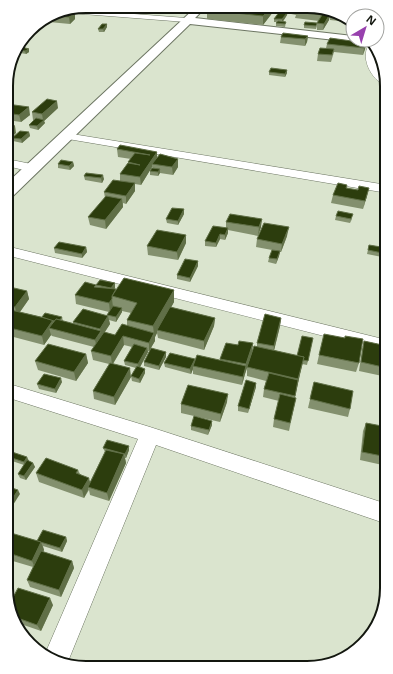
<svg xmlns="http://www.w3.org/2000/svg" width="393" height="674" font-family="'Open Sans',sans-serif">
	<rect width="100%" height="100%" fill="#dae4ce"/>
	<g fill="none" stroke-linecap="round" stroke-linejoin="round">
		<defs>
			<g id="street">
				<polygon points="69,9 186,18 190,20 186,22 57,12"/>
				<polygon points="52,15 52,18 33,33 28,33 33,26"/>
				<path d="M371 43C377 51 373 56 376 64 379 73 385 76 387 85 371 82 358 54 371 43Z"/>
				<polygon points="66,133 387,185 387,193 62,138 60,136"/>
				<polygon points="7,159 36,165 38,168 32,172 7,166"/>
				<polygon points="6,246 387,340 387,352 6,255"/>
				<polygon points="6,383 150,427 387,504 387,524 156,445 67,664 45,654 138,439 6,397"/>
			</g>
			<polygon id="secondary" points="196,7 206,7 195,18 353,36 353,40 358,40 353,42 190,24 13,196 7,197 7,183"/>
		</defs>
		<use href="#street" stroke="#6d7663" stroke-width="1"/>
		<use href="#secondary" stroke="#6d7663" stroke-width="2"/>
		<use href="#street" fill="#fff" fill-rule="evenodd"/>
		<use href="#secondary" fill="#fff" fill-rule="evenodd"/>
	</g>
	<g fill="#83906e" fill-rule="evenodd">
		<polygon points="277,8 280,11 287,15 283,21 286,22 285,27 276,26 276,23 277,22 274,22 274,19 278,14 273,13 273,12 263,25 207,19 207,10"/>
		<polygon points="300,10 330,14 329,20 323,30 317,30 317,23 319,21 295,18 296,15 291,14 291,11"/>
		<polygon points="56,12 75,13 75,19 70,24 49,22 49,17"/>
		<polygon points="332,12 349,20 348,22 330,20 330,14"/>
		<polygon points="349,20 353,22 353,23 348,22"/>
		<polygon points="107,24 107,27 104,32 99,32 98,29"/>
		<polygon points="304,25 317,26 316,29 304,28"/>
		<polygon points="353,25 353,33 351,33"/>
		<polygon points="308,36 307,42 305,46 280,43 281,37"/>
		<polygon points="366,43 365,49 363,55 334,52 331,62 317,61 318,54 326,48 327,44"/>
		<polygon points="18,46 29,52 26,54 15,52 15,50"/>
		<polygon points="381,56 383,65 379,64"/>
		<polygon points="287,70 287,73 285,77 269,75 269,72"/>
		<polygon points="7,79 14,83 12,85 7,84"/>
		<polygon points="7,104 30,115 21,122 7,120"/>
		<polygon points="58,108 44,121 45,123 38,130 30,128 29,125 35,120 33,120 32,112"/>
		<polygon points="29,132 30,136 22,143 13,141 12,138"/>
		<polygon points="117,149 157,152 157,158 178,159 178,167 173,175 160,173 158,176 150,175 150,171 153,168 152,167 141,185 135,184 135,191 126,204 123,203 123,207 106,229 90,225 88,217 105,198 104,192 120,181 120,174 128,163 128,162 131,159 118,157"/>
		<polygon points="73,162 74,166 70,170 58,168 58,164"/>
		<polygon points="86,173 104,179 102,183 85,180 84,176"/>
		<polygon points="347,185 347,188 367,196 363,209 331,203 333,195"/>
		<polygon points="184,209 184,214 178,225 167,223 166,219"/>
		<polygon points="336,216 352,219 350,223 335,220"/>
		<polygon points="226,222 261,227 258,236 228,230 228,233 225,240 220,239 216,247 205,246 205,241 226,228"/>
		<polygon points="287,236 281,252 280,252 279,256 276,264 268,262 269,258 272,250 256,247 257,239"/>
		<polygon points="186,243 178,260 148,255 147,246"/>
		<polygon points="369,245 387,248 387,258 367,254"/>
		<polygon points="86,247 87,252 82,258 55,253 54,248"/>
		<polygon points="198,261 198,266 190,282 177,279 177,275"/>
		<path d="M96 285 115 288 114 289 174 290V302L171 307 215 318 214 326 204 350 158 338 157 333 155 337V341L149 351H148V352L140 367 145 369V373L140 383 132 381 131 376 136 368 125 365 124 361 132 347 124 345 113 364 131 377 115 405 94 399 93 391 109 364 93 360 91 351 94 347 52 336 51 335 44 345 6 335V290L12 291H27L29 299 20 312 42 317H62L63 321 74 324 73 322 107 315 109 312 76 304 75 295 96 285 97 287ZM122 311 131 313 127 320V326L115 335 105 332 110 324 109 320 116 322 122 312Z"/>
		<polygon points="281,318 280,326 274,350 297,356 313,338 307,365 302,364 295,398 296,398 289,431 273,427 274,419 279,401 263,397 264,389 266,381 247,376 247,367 257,347 257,343"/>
		<polygon points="364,341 387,346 387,377 359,371 362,350"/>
		<polygon points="253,343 252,352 246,371 245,374 242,385 193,374 193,369 191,374 165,367 164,363 195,359 220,360 220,359 238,345"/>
		<polygon points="166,352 166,357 159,370 144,366 144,362"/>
		<polygon points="86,354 88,363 76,381 38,370 35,361"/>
		<polygon points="319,355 359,363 356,372 317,364"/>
		<polygon points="62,382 56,393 39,389 37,384"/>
		<polygon points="314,382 350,409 348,417 308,408"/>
		<polygon points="256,383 256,387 248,413 238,411 238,406"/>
		<polygon points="227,402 220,422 181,413 181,404"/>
		<polygon points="387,402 387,411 385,411"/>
		<polygon points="366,423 387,427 387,466 360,460 363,431"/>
		<polygon points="212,425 208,435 191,430 191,426"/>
		<polygon points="103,448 129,450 126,458 125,458 126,463 109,501 90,495 89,490 84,498 39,482 36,473 78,470 80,474 90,482 105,452"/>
		<polygon points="6,450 33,463 35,467 26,480 20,478 18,474 24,465 6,459"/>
		<polygon points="6,528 10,535 38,541 66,537 67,541 62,552 43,546 44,550 43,552 72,561 74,568 61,597 30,587 27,580 33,567 6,559"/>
		<polygon points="9,605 53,605 41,631 15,622 12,618"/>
	</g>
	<g fill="#606f47">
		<polygon points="240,7 245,7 241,11 236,11"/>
		<polygon points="257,7 262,7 256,13 252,13"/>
		<polygon points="273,7 277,7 273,10 273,12 263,25 263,16 267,12"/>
		<polygon points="288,12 287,15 282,23 282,19"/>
		<polygon points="75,13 75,19 70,24 69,17"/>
		<polygon points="330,14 329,20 323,30 324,24"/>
		<polygon points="107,24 107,27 104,32 103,29"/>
		<polygon points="308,36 307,42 305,46 305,39"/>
		<polygon points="366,43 365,49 363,55 364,48"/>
		<polygon points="29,49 29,52 26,54 25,51"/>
		<polygon points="287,70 287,73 285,77 285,74"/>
		<polygon points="13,80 14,83 12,85 11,81"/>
		<polygon points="57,101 58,108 44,121 45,123 38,130 37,126 43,120 42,114"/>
		<polygon points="29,107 30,115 21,122 19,115"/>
		<polygon points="15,126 16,133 8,141 7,137 7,133"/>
		<polygon points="29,132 30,136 22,143 21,139"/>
		<polygon points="157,152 157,160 152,164 152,167 141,185 140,177"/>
		<polygon points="178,159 178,167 173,175 172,167"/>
		<polygon points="73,162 74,166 70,170 69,166"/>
		<polygon points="160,169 160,173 158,176 158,172"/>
		<polygon points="103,175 104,179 102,183 101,178"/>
		<polygon points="135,183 135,191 126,204 126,196"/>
		<polygon points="369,188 367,196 363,209 365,201"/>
		<polygon points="122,199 123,207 106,229 105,220"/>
		<polygon points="184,209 184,214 178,225 178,221"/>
		<polygon points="262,219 261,227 258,236 259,227"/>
		<polygon points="289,227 287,236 281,252 282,244"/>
		<polygon points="228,228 228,233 225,240 225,235"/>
		<polygon points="220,234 220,239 216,247 216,243"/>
		<polygon points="186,235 186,243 178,260 177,252"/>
		<polygon points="86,247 87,252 82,258 82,254"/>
		<polygon points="280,251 279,256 276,264 277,259"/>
		<polygon points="198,261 198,266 190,282 190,278"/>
		<polygon points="115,283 115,288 112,293 111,288"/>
		<polygon points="174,290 174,302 159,330 157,330 157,333 155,337 155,341 149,351 149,343 154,334 153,326"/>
		<polygon points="27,291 29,299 17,316 15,307"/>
		<polygon points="112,299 113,307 110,312 109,303"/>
		<polygon points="9,306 11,314 6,321 6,308"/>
		<polygon points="122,308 122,312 116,322 116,317"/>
		<polygon points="108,316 110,324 102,336 97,348 95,340 101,332 100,329"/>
		<polygon points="215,318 214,326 204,350 204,341"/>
		<polygon points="281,318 280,326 273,355 274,346"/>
		<polygon points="53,320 55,329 49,328 51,335 44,345 42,336"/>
		<polygon points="123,336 124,345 112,365 111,356"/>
		<polygon points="253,343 252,352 246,371 245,374 242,385 243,377 246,367 246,364"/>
		<polygon points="147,348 148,352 139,369 138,364"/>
		<polygon points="166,352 166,357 159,370 159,366"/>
		<polygon points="86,354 88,363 76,381 74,372"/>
		<polygon points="304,357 302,366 293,404 298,379"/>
		<polygon points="195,359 193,366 193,369 191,374 190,369"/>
		<polygon points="130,368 131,377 115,405 114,397"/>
		<polygon points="145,369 145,373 140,383 139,379"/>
		<polygon points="61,378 62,382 56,393 55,389"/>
		<polygon points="256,383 256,387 248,413 249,409"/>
		<polygon points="228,394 227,402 220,422 221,414"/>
		<polygon points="212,421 212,425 208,435 209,430"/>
		<polygon points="129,446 129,450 126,458 125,454"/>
		<polygon points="124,454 126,463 109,501 107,493"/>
		<polygon points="27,457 29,461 25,466 24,462"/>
		<polygon points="33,463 35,467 26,480 24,476"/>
		<polygon points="89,478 91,486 88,487 88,490 84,498 82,490"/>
		<polygon points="18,490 20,494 6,516 6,509"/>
		<polygon points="7,529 12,540 6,550 6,530"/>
		<polygon points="66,537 67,541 62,552 60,548"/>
		<polygon points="41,542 44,550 35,568 32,561"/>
		<polygon points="72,561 74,568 61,597 59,590"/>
		<polygon points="50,598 53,605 41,631 37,625"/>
	</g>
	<g fill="#2c3d0d" stroke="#606f47">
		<polygon points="210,7 223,7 267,12 263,16 207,10"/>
		<polygon points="227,7 240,7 238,9"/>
		<polygon points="244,7 257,7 254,10 242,9"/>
		<polygon points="260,7 273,7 267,14 267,12 257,11"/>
		<polygon points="276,7 280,8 278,11 273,10"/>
		<polygon points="294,8 300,9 299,10 298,10 296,12 291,11"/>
		<polygon points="298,10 330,14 324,24 317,23 322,15 296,12"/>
		<polygon points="280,11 288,12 282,19 274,19"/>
		<polygon points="56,12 58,12 75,13 69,17 50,16"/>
		<polygon points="332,12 339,15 330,14"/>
		<polygon points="278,21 286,22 285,24 276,23"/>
		<polygon points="305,22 317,23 316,26 304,25"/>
		<polygon points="102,24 107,24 103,29 98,29"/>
		<polygon points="283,33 308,36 305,39 281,37"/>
		<polygon points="330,38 366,43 364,48 327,44"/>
		<polygon points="18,46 29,49 25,51 16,49"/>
		<polygon points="320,48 334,49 332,55 318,54"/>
		<polygon points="381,56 382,61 380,61"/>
		<polygon points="271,68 287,70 285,74 269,72"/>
		<polygon points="7,79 13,80 11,81 7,81"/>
		<polygon points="47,99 57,101 42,114 32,112"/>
		<polygon points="7,104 29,107 19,115 7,113"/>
		<polygon points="36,118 44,120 37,126 29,125"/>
		<polygon points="7,124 15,126 7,133"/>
		<polygon points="20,131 29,132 21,139 12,138"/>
		<polygon points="120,145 157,152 140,177 120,174 128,163 140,165 128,162 135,153 150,155 117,149"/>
		<polygon points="160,154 178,159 172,167 152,164"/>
		<polygon points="61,160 73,162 69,166 58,164"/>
		<polygon points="152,168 160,169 158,172 150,171"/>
		<polygon points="86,173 103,175 101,178 84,176"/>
		<polygon points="113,180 135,183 126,196 104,192"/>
		<polygon points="338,183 347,185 346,188 358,190 359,186 369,188 365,201 333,195"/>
		<polygon points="106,196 122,199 105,220 88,217"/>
		<polygon points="172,208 184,209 178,221 166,219"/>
		<polygon points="338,211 353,214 351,219 336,216"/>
		<polygon points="230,214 262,219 259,227 226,222"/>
		<polygon points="264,223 289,227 282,244 257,239"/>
		<polygon points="213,226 228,228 225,235 220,234 216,243 205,241"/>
		<polygon points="157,230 186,235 177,252 147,246"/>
		<polygon points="59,242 86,247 82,254 54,248"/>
		<polygon points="369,245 387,248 387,254 368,250"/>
		<polygon points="272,250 280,251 277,259 269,258"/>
		<polygon points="185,259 198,261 190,278 177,275"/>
		<polygon points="124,278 174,290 153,326 127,320 137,303 112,296"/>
		<polygon points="100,280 115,283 111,288 96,285"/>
		<polygon points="85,282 96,285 94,287 116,289 112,296 112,299 109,303 75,295"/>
		<polygon points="14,288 27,291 15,307 9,306 6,308 6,290 12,291"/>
		<polygon points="113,306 122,308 116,317 107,315"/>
		<polygon points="170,307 215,318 204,341 157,330"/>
		<polygon points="83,309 108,316 100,329 73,322"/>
		<polygon points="11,310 53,320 42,336 6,327 6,316"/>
		<polygon points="45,313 62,317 60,320 56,319 54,321 42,317"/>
		<polygon points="265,314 281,318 274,346 257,343"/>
		<polygon points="56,319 101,331 95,340 49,328"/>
		<polygon points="122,324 154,333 149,343 123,336 111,356 91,351 104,332 115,335"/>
		<polygon points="324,334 345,338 345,336 363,339 359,363 319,355"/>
		<polygon points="302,336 313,338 308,361 303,360 304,357 297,356"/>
		<polygon points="239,341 253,343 246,364 220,359 226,343 238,345"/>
		<polygon points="364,341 387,346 387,368 361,362"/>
		<polygon points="48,344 86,354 74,372 35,361"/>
		<polygon points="134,344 147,348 138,364 124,361"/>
		<polygon points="254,346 304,357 298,379 247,367"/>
		<polygon points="151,348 166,352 159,366 144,362"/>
		<polygon points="170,353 195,359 190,369 164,363"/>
		<polygon points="197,355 246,366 243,377 193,366"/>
		<polygon points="110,363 130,368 114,397 93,391"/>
		<polygon points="137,366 145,369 139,379 131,376"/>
		<polygon points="269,373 298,380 295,396 264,389"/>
		<polygon points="44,374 61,378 55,389 37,384"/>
		<polygon points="246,380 256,383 249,409 238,406"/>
		<polygon points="314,382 353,391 350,409 310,399"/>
		<polygon points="188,385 228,394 221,414 181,404"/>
		<polygon points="280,394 296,398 290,423 274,419"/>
		<polygon points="194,416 212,421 209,430 191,426"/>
		<polygon points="366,423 387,427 387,457 362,452"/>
		<polygon points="107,440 129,446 125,454 103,448"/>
		<polygon points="6,450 27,457 24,462 6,456"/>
		<polygon points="106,450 124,454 107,493 88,487"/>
		<polygon points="46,458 78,470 76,473 89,478 82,490 36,473"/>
		<polygon points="27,460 33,463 24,476 18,474"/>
		<polygon points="6,486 18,490 6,509"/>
		<polygon points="43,530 66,537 60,548 37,541"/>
		<polygon points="11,533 41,542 32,561 6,552 6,543"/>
		<polygon points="41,551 72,561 59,590 27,580"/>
		<polygon points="18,588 50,598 37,625 12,616 9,605"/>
	</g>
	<path d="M0 0H393V674H0ZM86 13H307A73 73 0 0 1 380 86V588A73 73 0 0 1 307 661H86A73 73 0 0 1 13 588V86A73 73 0 0 1 86 13Z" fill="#fff" fill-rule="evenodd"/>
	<path fill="none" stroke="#13170f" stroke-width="2" d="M86 13H307A73 73 0 0 1 380 86V588A73 73 0 0 1 307 661H86A73 73 0 0 1 13 588V86A73 73 0 0 1 86 13Z"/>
	<g transform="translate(365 28) rotate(38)"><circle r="19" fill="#ffffff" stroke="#a1a29f"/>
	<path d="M0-3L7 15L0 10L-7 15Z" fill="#9841ae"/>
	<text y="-6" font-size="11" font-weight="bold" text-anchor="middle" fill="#13170f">N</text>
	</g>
</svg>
